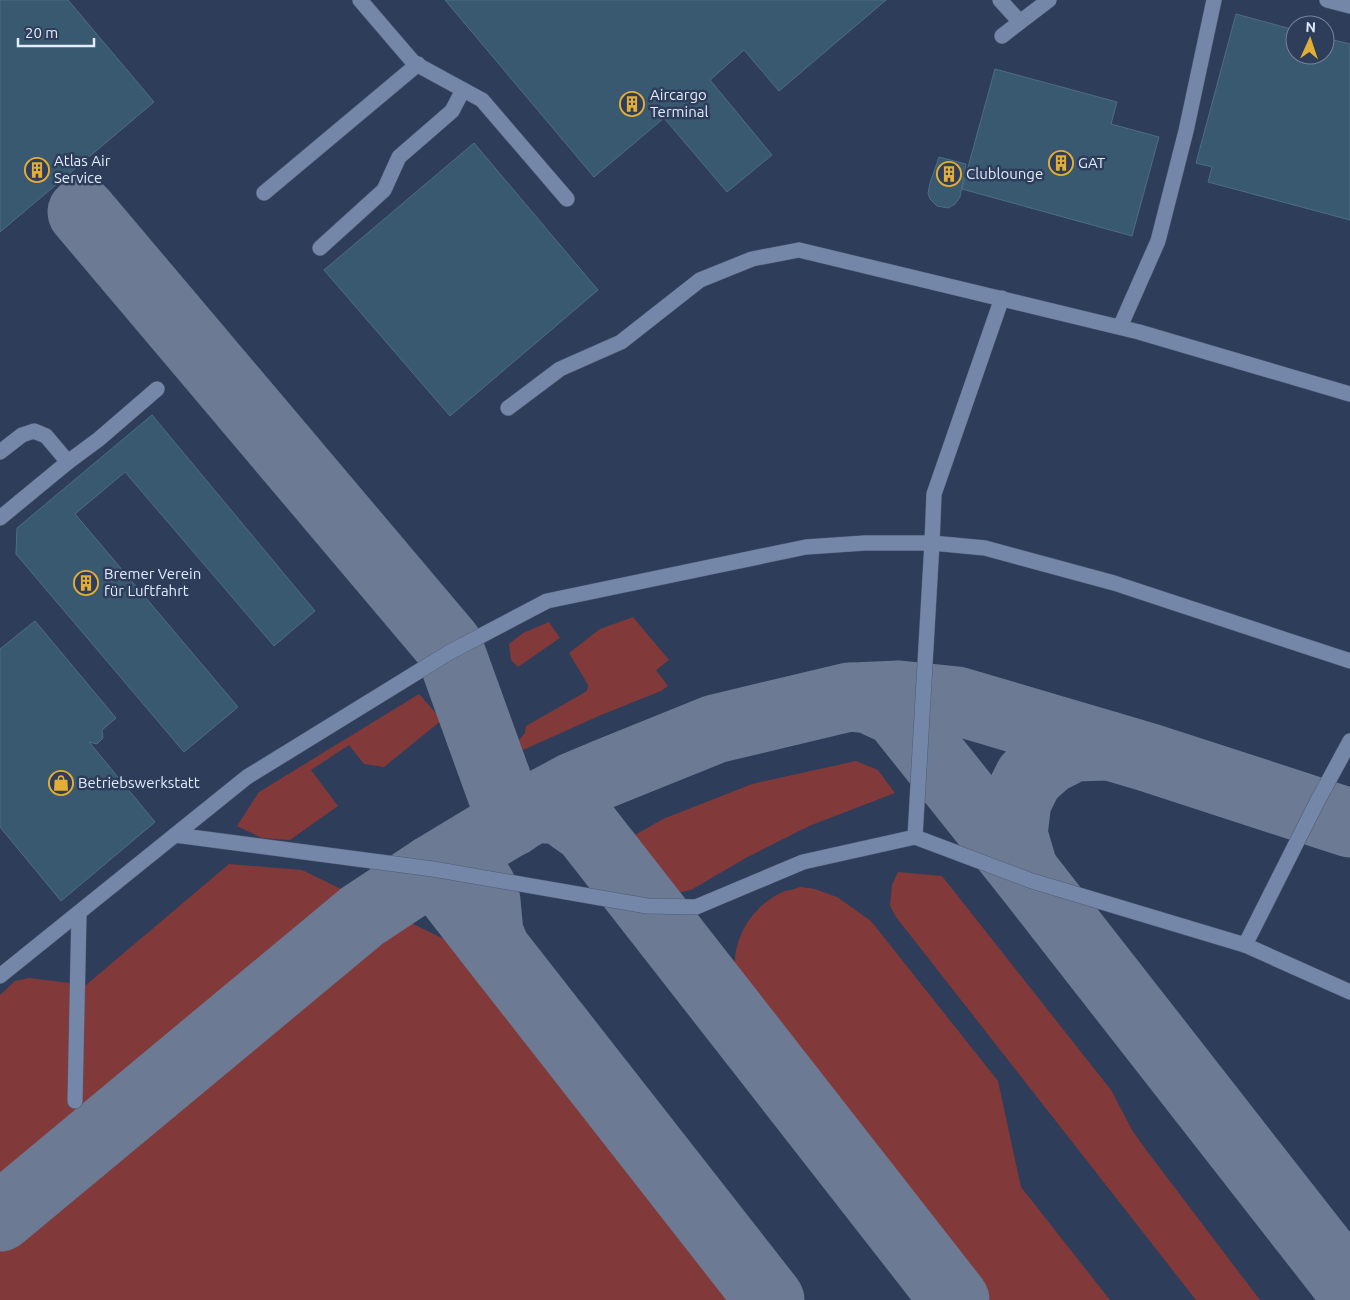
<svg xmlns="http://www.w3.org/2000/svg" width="1350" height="1300" font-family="Ubuntu,sans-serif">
	<rect width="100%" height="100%" fill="#2e3d5a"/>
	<g fill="#813a39">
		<polygon points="633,617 669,660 656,670 668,686 661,691 601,715 523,750 519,740 525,733 526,726 587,691 588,685 569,653 600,629"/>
		<polygon points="549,622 560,638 518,667 511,660 509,644 523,633"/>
		<polygon points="419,694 442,720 384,767 364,764 349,745 311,770 338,806 290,840 262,838 237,826 259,792"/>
		<polygon points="856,761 878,770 895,793 809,826 744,859 691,890 672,894 628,839 663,819 752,784"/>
		<polygon points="229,864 302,870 446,940 730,1300 0,1300 0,995 15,981 29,978 86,985"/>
		<polygon points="898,872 942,876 1111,1090 1132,1130 1147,1151 1260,1300 1196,1300 896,917 890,906 892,885"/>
		<path d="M800 887 815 889 837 897 871 921 998 1081 1021 1187 1110 1300H990L735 976C731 940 751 905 785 891 790 890 795 889 800 887Z"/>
	</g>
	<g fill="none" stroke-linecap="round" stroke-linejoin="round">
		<g stroke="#6c7a94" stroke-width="69">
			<polyline points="82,212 448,645 512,822"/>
			<polyline points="853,697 899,695 957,701 1147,757 1350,823"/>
			<polyline points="534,808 560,810 587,829 955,1300"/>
			<polyline points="1024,871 1013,834 1017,801 1029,777 1048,760 1074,747 1109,746"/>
			<polyline points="496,950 489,933 486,901 482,888 475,876 466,867 452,864 433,869 496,950 770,1300"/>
			<polyline points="0,1217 362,916 433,869 534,808 575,786 606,773 715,729 849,697 869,699 897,712 1024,871 1350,1288"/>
		</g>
	</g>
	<g fill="#395971" stroke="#4d6d87">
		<polygon points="0,0 68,0 154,102 0,232"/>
		<polygon points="445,0 886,0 779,91 744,50 710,80 772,155 727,192 664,118 594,177"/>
		<polygon points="1236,14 1295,30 1295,55 1325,55 1325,38 1350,44 1350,220 1208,182 1212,167 1196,163"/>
		<polygon points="995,69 1117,102 1111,124 1159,137 1132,236 962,189"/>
		<polygon points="474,143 598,290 450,416 324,270"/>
		<polygon points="939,157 966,164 960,197 955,204 948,208 937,206 930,199 928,193 930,183"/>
		<polygon points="152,415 315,611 274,646 125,472 75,514 238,707 184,752 16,554 17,528"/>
		<polygon points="35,621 116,718 102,730 103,738 97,744 89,742 155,822 61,901 0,827 0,649"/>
	</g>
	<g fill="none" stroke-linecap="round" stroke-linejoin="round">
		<defs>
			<g id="minor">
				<polyline points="360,0 414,63 482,100 567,199"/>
				<polyline points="1000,0 1020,22 1049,0"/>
				<polyline points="1327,0 1350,6"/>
				<polyline points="1002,36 1020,22"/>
				<polyline points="264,193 418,64"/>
				<polyline points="320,248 384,190 399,157 452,111 463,90"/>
				<polyline points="1120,327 1158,241 1186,131 1214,0"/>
				<polyline points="508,408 560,369 621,342 700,280 752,259 799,250 1139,332 1350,394"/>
				<polyline points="0,452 22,435 34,431 46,436 68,462 0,518"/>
				<polyline points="68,462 99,439 157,389"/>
				<polyline points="175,835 433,869 647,906 696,907 803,862 915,837 1032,881 1245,945 1350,992"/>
				<polyline points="915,837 932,543 934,494 1002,298"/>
				<polyline points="1245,945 1316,804 1350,741"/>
				<polyline points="0,976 247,777 450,652 547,601 806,547 865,543 932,543 985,548 1114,583 1350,661"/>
				<polyline points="75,1101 79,913"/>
			</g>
		</defs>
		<use href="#minor" stroke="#4f5b74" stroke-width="16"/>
		<use href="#minor" stroke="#7587a8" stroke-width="15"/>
	</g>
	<defs>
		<symbol id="building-ring" viewBox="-11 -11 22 22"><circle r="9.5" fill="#2e3d5a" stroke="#e3ae35" stroke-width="1.5"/><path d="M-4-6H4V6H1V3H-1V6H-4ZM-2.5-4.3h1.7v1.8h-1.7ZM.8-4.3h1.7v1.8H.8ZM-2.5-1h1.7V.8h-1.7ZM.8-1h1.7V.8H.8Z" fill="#e3ae35"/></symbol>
		<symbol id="shop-ring" viewBox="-11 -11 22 22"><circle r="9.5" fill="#2e3d5a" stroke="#e3ae35" stroke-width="1.5"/><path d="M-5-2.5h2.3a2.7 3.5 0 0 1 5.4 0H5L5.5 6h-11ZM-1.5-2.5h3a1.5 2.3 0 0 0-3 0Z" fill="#e3ae35"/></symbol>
	</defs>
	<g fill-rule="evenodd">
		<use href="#building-ring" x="618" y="90" width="28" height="28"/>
		<use href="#building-ring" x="1047" y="149" width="28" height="28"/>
		<use href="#building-ring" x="23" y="156" width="28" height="28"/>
		<use href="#building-ring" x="935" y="160" width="28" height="28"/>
		<use href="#building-ring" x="72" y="569" width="28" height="28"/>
		<use href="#shop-ring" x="47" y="769" width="28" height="28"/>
	</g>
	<g text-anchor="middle" stroke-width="5" stroke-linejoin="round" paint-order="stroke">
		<g font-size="15" fill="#e2ecff" stroke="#2e3d5a" text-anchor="start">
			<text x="650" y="100">Aircargo<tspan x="650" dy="17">Terminal</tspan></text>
			<text x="54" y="166">Atlas Air<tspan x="54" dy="17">Service</tspan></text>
			<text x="1078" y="168">GAT</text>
			<text x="966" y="179">Clublounge</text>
			<text x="104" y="579">Bremer Verein<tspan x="104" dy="17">für Luftfahrt</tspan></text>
			<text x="78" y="788">Betriebswerkstatt</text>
		</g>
	</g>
	<g transform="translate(1310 40) rotate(3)"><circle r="24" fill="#2e3d5a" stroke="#76839c"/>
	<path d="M0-4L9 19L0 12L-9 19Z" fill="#e3ae35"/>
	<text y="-8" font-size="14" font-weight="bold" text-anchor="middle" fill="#e2ecff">N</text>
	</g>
	<path d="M18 38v8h76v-8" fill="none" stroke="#e2ecff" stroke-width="2.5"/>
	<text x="25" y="38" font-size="15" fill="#e2ecff" stroke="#2e3d5a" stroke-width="4" paint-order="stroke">20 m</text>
</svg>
